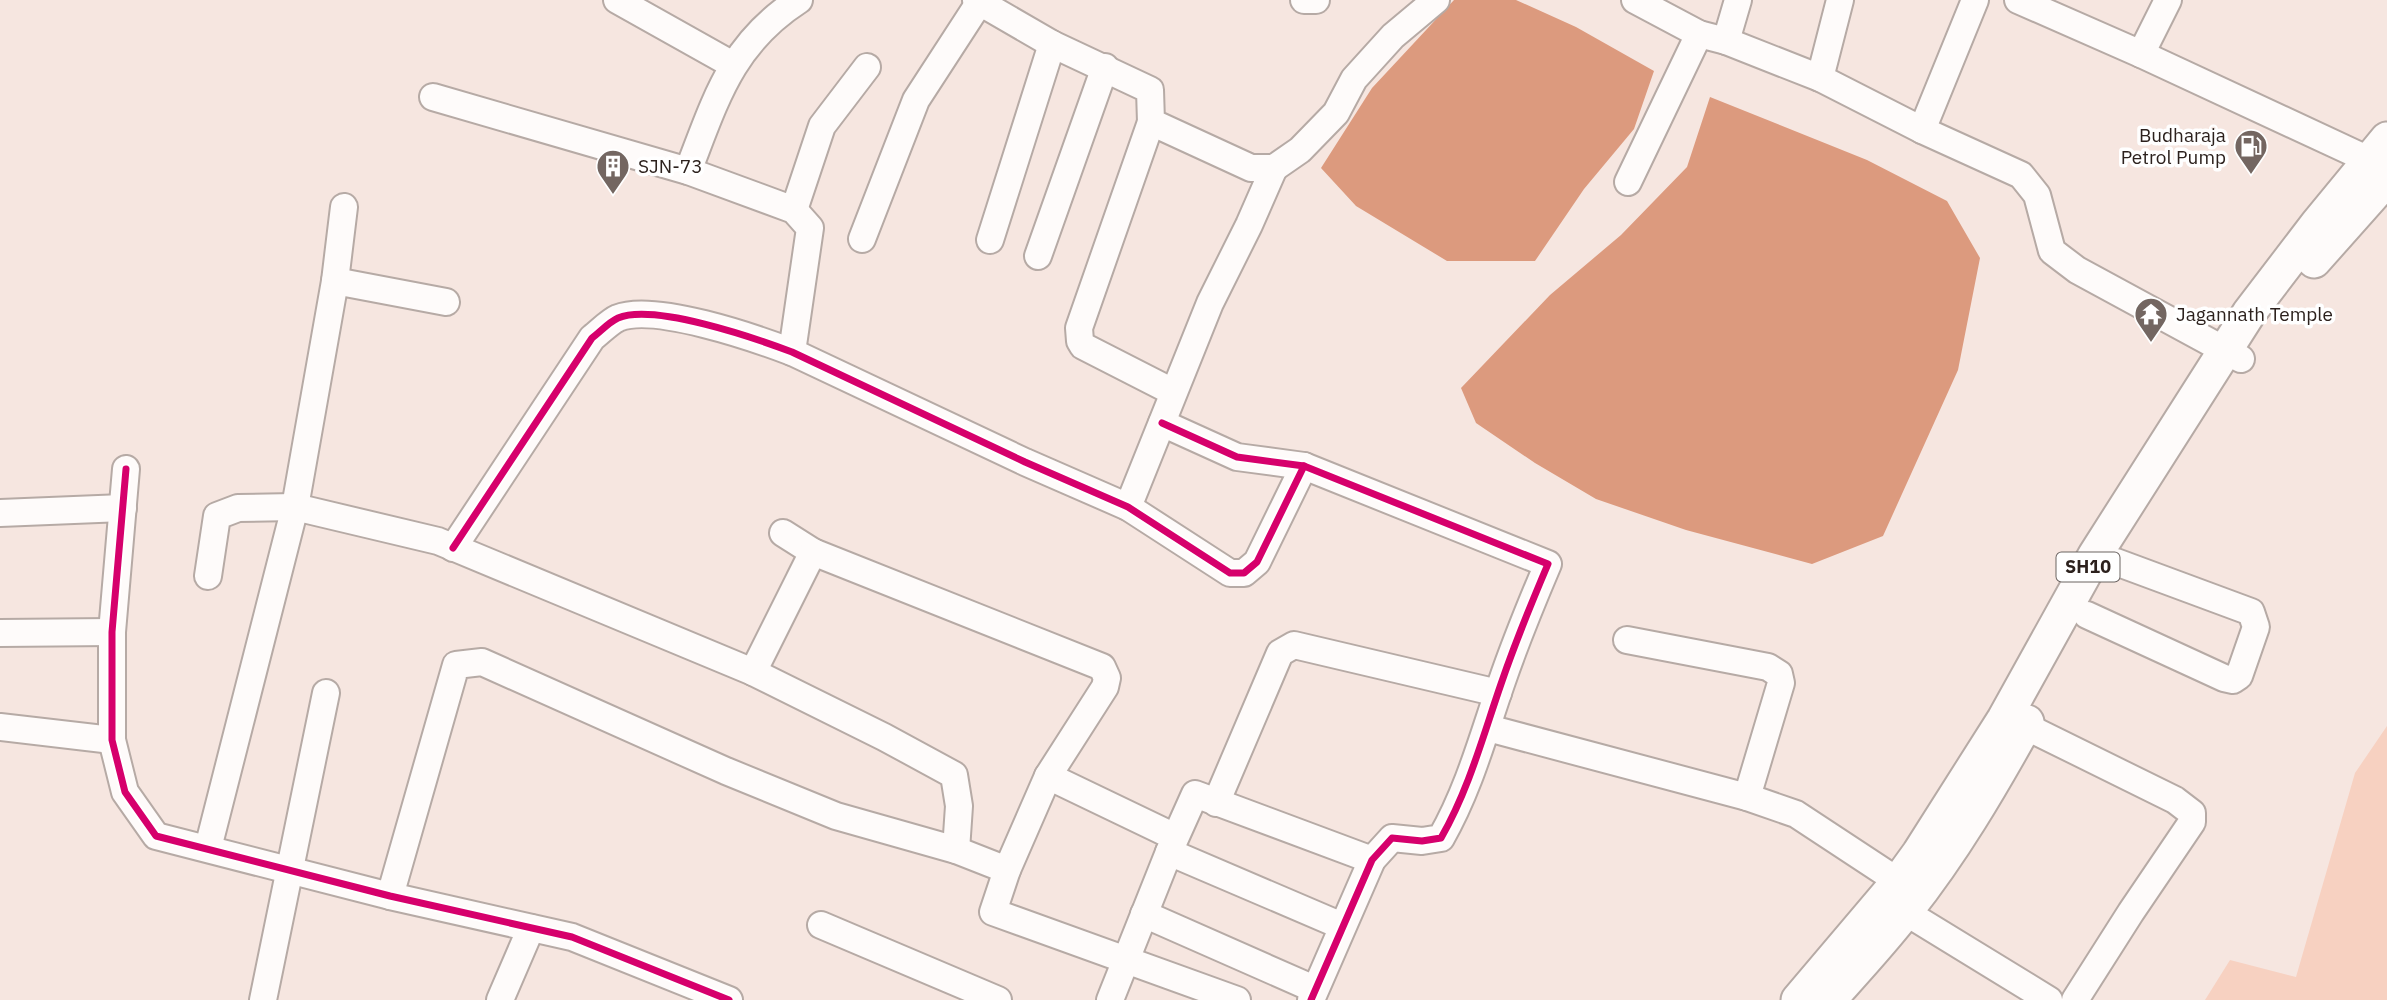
<svg xmlns="http://www.w3.org/2000/svg" width="2387" height="1000" font-family="'IBM Plex Sans',sans-serif">
	<rect width="100%" height="100%" fill="#f6e6e0"/>
	<polygon fill="#f7d1c1" points="2387,726 2387,1000 2205,1000 2230,960 2296,977 2355,773"/>
	<g fill="#dc9a7e">
		<polygon points="1454,0 1516,0 1576,27 1654,71 1634,129 1584,189 1535,261 1447,261 1356,206 1321,168 1372,88"/>
		<polygon points="1710,97 1867,160 1947,201 1980,258 1958,370 1883,536 1812,564 1686,530 1596,499 1535,463 1476,423 1461,388 1550,295 1621,235 1687,167"/>
	</g>
	<g fill="none" stroke-linecap="round" stroke-linejoin="round">
		<defs>
			<g id="minor">
				<polyline points="617,0 733,65"/>
				<polyline points="976,0 1052,44 1150,90 1151,122 1251,168 1274,168 1300,150 1336,113 1354,79 1393,36 1436,0"/>
				<polyline points="1304,0 1316,0"/>
				<polyline points="1635,0 1699,34 1726,41 1820,78 1922,130 2021,175 2037,195 2052,251 2077,270 2241,359"/>
				<polyline points="2018,0 2141,54 2369,160"/>
				<polyline points="1726,41 1738,0"/>
				<polyline points="2141,54 2168,0"/>
				<polyline points="1820,78 1840,0"/>
				<polyline points="433,97 688,171 794,210 810,228 792,352"/>
				<polyline points="1151,122 1079,328 1080,341 1083,346 1173,392"/>
				<polyline points="1922,130 1975,0"/>
				<path d="M688 171C716 99 731 44 799 0"/>
				<polyline points="1628,182 1699,34"/>
				<polyline points="794,210 822,126 867,67"/>
				<polyline points="862,239 916,100 979,3"/>
				<polyline points="990,240 1052,44"/>
				<polyline points="1038,256 1105,67"/>
				<polyline points="335,281 344,207"/>
				<path d="M1162 423 1237 457 1304 466 1548 564C1531 604 1515 643 1501 684 1483 736 1469 789 1441 838L1422 841 1392 838 1372 860 1311 1000"/>
				<polyline points="126,469 112,632 112,740 125,792 156,836 390,896 572,937 729,1000"/>
				<polyline points="1128,507 1210,303 1249,225 1274,168"/>
				<polyline points="0,513 123,508"/>
				<polyline points="783,533 813,552 1102,667 1107,678 1105,687 1048,776 1007,870 993,912 1237,1000"/>
				<path d="M453 548 592 338C600 332 609 322 618 318 654 303 755 338 792 352L1025 462 1128 507 1230 573H1244L1257 562 1304 466"/>
				<polyline points="208,576 217,516 238,508 295,507 438,541 753,672 884,737 954,775 959,806 956,850"/>
				<polyline points="2087,615 2224,678 2233,680 2239,676 2256,627 2251,612 2116,562"/>
				<polyline points="0,633 112,632"/>
				<polyline points="1627,640 1768,667 1779,674 1781,683 1747,797"/>
				<polyline points="753,672 813,552"/>
				<polyline points="2025,726 2175,800 2192,813 2192,822 2131,912 2075,1000"/>
				<polyline points="0,727 112,740"/>
				<polyline points="1488,728 1747,797 1796,814 1913,891"/>
				<polyline points="1048,776 1175,837"/>
				<polyline points="1216,803 1280,653 1294,645 1498,693"/>
				<polyline points="208,848 295,507 335,281 446,302"/>
				<polyline points="1169,852 1342,926"/>
				<polyline points="390,896 456,665 482,662 726,771 836,816 956,850 1007,870"/>
				<polyline points="1889,902 2049,1000"/>
				<polyline points="1144,914 1314,989"/>
				<polyline points="821,925 998,1000"/>
				<polyline points="263,1000 326,693"/>
				<polyline points="500,1000 531,928"/>
				<polyline points="1110,1000 1169,852 1195,794 1372,860"/>
			</g>
			<g id="major">
				<polyline points="2314,261 2387,179"/>
				<polyline points="1798,1000 1898,882 1919,853 2004,719 2095,555 2249,313 2317,224 2387,139"/>
				<path d="M1829 1000C1855 971 1882 942 1906 911 1953 852 1991 787 2027 722"/>
			</g>
		</defs>
		<use href="#minor" stroke="#b6aaa5" stroke-width="30"/>
		<use href="#major" stroke="#b6aaa5" stroke-width="37"/>
		<use href="#minor" stroke="#fefbfa" stroke-width="26"/>
		<use href="#major" stroke="#fefbfa" stroke-width="33"/>
		<defs>
			<g id="cycleway">
				<path d="M1162 423 1237 457 1304 466 1548 564C1531 604 1515 643 1501 684 1483 736 1469 789 1441 838L1422 841 1392 838 1372 860 1311 1000"/>
				<polyline points="126,469 112,632 112,740 125,792 156,836 390,896 572,937 729,1000"/>
				<path d="M453 548 592 338C600 332 609 322 618 318 654 303 755 338 792 352L1025 462 1128 507 1230 573H1244L1257 562 1304 466"/>
			</g>
		</defs>
		<use href="#cycleway" stroke="#fff" stroke-width="11"/>
		<use href="#cycleway" stroke="#d6006c" stroke-width="7"/>
	</g>
	<defs>
		<symbol id="fuel-pin" viewBox="-11 -11 22 30"><path d="M0 17L-7.5 6A9.5 9.5 0 1 1 7.5 6Z" fill="#736661" stroke="#fff"/><path d="M-5.5-6h7V0h2V4h1.3V-2.5L3-4.5l.8-.8L6-3V5H2.5V1h-1V6h-7ZM-4.2-4.7v3.2H.2V-4.7Z" fill="#fff"/></symbol>
		<symbol id="building-pin" viewBox="-11 -11 22 30"><path d="M0 17L-7.5 6A9.5 9.5 0 1 1 7.5 6Z" fill="#736661" stroke="#fff"/><path d="M-4-6H4V6H1V3H-1V6H-4ZM-2.5-4.3h1.7v1.8h-1.7ZM.8-4.3h1.7v1.8H.8ZM-2.5-1h1.7V.8h-1.7ZM.8-1h1.7V.8H.8Z" fill="#fff"/></symbol>
		<symbol id="temple-pin" viewBox="-11 -11 22 30"><path d="M0 17L-7.5 6A9.5 9.5 0 1 1 7.5 6Z" fill="#736661" stroke="#fff"/><path d="M0-6L5-2H3V0L6.5 2.5H4V6H1.5V3h-3V6H-4V2.5H-6.5L-3 0V-2H-5Z" fill="#fff"/></symbol>
	</defs>
	<g fill-rule="evenodd">
		<use href="#fuel-pin" x="2232" y="127" width="38" height="52"/>
		<use href="#building-pin" x="594" y="147" width="38" height="52"/>
		<use href="#temple-pin" x="2132" y="295" width="38" height="52"/>
	</g>
	<g text-anchor="middle" stroke-width="7" stroke-linejoin="round" paint-order="stroke">
		<rect fill="#fff" stroke="#6b6461" stroke-width="2" x="2056.5" y="552.5" width="63" height="29" rx="5"/>
		<g font-size="18" font-weight="bold" fill="#2c211d">
			<text x="2088" y="573">SH10</text>
		</g>
		<g font-size="19" fill="#2c211d" stroke="#fff" text-anchor="start">
			<text x="2226" y="142" text-anchor="end">Budharaja<tspan x="2226" dy="22">Petrol Pump</tspan></text>
			<text x="638" y="173">SJN-73</text>
			<text x="2176" y="321">Jagannath Temple</text>
		</g>
	</g>
</svg>
